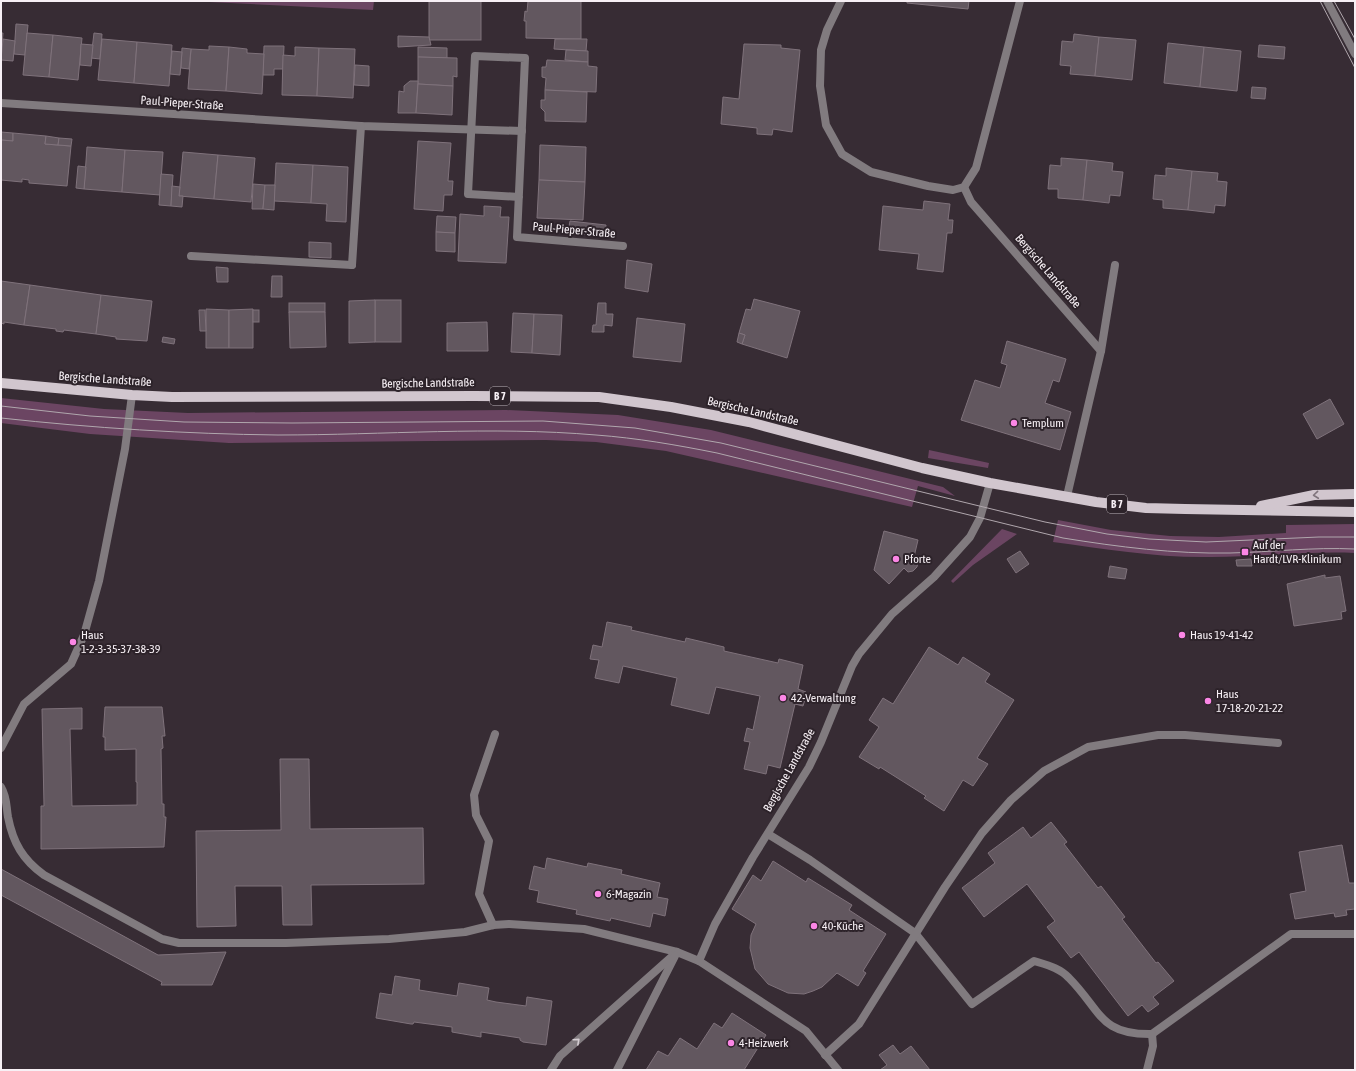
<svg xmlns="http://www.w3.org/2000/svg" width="1356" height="1071" font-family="'Asap Condensed',sans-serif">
	<rect width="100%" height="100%" fill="#372c34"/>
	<g fill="#6b4562">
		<polygon points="188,1 374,1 373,10"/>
		<polygon points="1,398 104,409 188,413 506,410 618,415 711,430 943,487 955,496 918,486 912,507 666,451 596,442 546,440 229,443 90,434 1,423"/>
		<polygon points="929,450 989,463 988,468 928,458"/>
		<path d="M1058 520 1111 530 1170 536 1219 537 1286 533V525L1355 524V553C1307 551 1259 557 1211 557 1158 558 1106 549 1053 542Z"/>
		<polygon points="1002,529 1017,534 973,565 953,583 951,581"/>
	</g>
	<g fill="#62575f" stroke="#7f727b">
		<rect x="429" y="1" width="52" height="39"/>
		<polygon points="528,1 581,1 581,39 526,38 526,21 524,21 525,11 527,12"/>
		<polygon points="907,1 969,1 968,9 907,3"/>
		<polygon points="16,24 28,25 25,55 14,54"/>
		<polygon points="1,33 3,33 1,58"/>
		<polygon points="27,33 53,35 49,77 23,75"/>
		<polygon points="94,33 102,34 100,59 91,58"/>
		<polygon points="1074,34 1099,37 1095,76 1070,74 1071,66 1060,65 1062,41 1073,42"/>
		<polygon points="53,35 82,38 78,80 49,77"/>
		<polygon points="398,36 429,37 431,45 398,47"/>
		<polygon points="1099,37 1136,40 1132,80 1095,76"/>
		<polygon points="3,39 15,41 13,61 1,60"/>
		<polygon points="102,39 137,42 134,83 98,80"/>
		<polygon points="555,39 587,39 586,51 554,49"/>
		<polygon points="137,42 172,45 169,86 134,83"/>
		<polygon points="1168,43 1204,47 1200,87 1164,83"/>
		<polygon points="81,44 93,45 91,66 80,65"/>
		<polygon points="744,44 781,45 781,48 800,50 792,132 773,129 772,135 757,134 757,128 721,124 723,97 739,99"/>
		<polygon points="1259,45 1285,47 1284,59 1258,57"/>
		<polygon points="209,46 229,47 226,91 188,89 191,49 209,50"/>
		<polygon points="264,46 284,46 283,69 274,69 274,75 263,75"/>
		<polygon points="229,47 247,49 247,53 264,54 262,94 226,91"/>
		<polygon points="295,47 319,48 317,96 282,95 283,55 295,56"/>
		<polygon points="418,47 447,48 447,58 418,57"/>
		<polygon points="1204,47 1241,51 1237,91 1200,87"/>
		<polygon points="182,48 191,49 189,69 181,68"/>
		<polygon points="319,48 355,49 353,98 317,96"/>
		<polygon points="566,50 588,51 588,62 565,60"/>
		<polygon points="172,51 182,52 180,75 170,74"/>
		<polygon points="418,57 457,58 457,77 453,76 453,86 418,84"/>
		<polygon points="547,60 588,62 588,66 597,67 596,92 545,90 546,78 542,77 542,67 546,67"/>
		<polygon points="355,65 369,66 369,86 354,85"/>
		<polygon points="410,81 418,81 416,113 398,113 399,91 404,92 404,86"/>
		<polygon points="418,84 453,86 452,115 416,113"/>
		<polygon points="1252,87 1266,88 1265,99 1251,98"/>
		<polygon points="545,90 587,92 586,122 545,121 545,112 541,108 541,100 545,100"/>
		<polygon points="1,132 13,133 13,141 1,140"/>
		<polygon points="13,133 46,136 45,144 71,146 67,186 29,183 29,180 22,179 22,182 1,180 1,140 13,141"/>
		<polygon points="46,136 59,138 58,145 45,144"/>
		<polygon points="59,138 72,139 71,146 58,145"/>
		<polygon points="418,141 451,143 448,181 453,181 452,195 444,195 443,211 414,209"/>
		<polygon points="540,145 586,147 585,182 539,180"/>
		<polygon points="87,147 125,150 122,192 84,189"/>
		<polygon points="125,150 163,152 160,195 122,192"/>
		<polygon points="183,152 218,155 214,199 179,196"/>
		<polygon points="218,155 255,158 251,202 214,199"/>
		<polygon points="1061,158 1087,160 1083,200 1058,198 1058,189 1048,189 1050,165 1061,166"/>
		<polygon points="1087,160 1113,163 1112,171 1123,172 1120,196 1110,195 1109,203 1083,200"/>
		<polygon points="276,163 313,165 311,203 274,201"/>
		<polygon points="313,165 348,167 346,222 326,221 327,204 311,203"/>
		<polygon points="78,166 86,167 84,189 76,188"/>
		<polygon points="1166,168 1192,171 1188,210 1163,208 1163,200 1153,199 1155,175 1166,176"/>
		<polygon points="1192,171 1218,173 1217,181 1227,182 1225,206 1215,205 1214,213 1188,210"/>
		<polygon points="161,174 173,175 171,206 159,205"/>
		<polygon points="539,180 585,182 583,220 537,218"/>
		<polygon points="253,184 265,185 263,209 252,209"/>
		<polygon points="265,185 275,185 274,210 263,209"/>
		<polygon points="172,186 180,187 179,196 183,196 182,207 171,206"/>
		<polygon points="924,201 950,204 948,220 953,220 952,233 947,233 943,272 917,269 919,254 879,250 883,206 923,210"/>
		<polygon points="484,206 501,207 500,217 509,217 506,263 458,261 460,214 484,216"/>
		<polygon points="437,216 456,217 455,233 436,232"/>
		<polygon points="570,221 606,225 605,236 568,232"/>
		<polygon points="436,232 455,233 455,252 436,251"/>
		<polygon points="309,242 331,243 331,258 309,257"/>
		<polygon points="627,260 652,264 648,292 625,288"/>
		<polygon points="216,267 228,268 228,282 217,282"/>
		<polygon points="272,276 282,276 282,297 271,297"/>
		<polygon points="1,281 30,285 24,325 4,322 4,324 1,323"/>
		<polygon points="30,285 101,295 96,334 64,330 63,332 56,331 56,329 24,325"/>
		<polygon points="101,295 152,301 147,341 116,339 116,337 96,334"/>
		<polygon points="754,299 800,311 787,358 742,344 745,335 739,333 746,309 751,310"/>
		<rect x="375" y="300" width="26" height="42"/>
		<polygon points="375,300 375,342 349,343 349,301"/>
		<rect x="289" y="303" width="36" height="9"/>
		<polygon points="598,303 606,303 606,314 613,314 612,326 604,325 604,332 592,332 593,325 596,325"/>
		<polygon points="206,309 229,310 229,348 206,348"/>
		<polygon points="253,309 253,348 229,348 229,310"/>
		<polygon points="199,310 205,310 206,331 200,331"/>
		<rect x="253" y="310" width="6" height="12"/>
		<polygon points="289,312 325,312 326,347 290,348"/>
		<polygon points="513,313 534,314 532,353 511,352"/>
		<polygon points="534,314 562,315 560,355 532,353"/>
		<polygon points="637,318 685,324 681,362 633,357"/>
		<polygon points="487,322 488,351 447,351 447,323"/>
		<polygon points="739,333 745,335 742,344 737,342"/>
		<polygon points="163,337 175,339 174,344 162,342"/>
		<polygon points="1007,341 1066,359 1059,382 1053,380 1045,403 1071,412 1060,450 961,420 975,380 1000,388 1007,365 1001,363"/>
		<polygon points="1330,399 1344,424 1317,439 1303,414"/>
		<polygon points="884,531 918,540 914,557 918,562 917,567 913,571 908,572 904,568 889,584 874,570"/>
		<polygon points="1020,551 1029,564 1016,573 1007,559"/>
		<polygon points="1251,559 1252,566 1237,566 1236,560"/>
		<polygon points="1110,566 1127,569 1125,579 1108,577"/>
		<polygon points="1325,575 1325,578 1340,576 1346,611 1341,612 1342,619 1294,626 1287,584"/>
		<polygon points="607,622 632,627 631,630 685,642 686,638 724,647 724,651 778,663 779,659 803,665 798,689 806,692 805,699 803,706 795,704 780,768 768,765 766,774 744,769 750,742 744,741 747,728 753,730 760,696 716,687 709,714 671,705 677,678 623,666 619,683 595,678 599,660 590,659 593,645 602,647"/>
		<polygon points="929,647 958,665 963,657 990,674 985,682 1014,700 977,758 988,764 973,786 963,780 944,811 924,798 926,796 880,767 879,769 859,757 879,727 869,720 883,698 893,704"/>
		<polygon points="105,707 162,707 165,736 162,736 163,748 161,749 162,804 164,804 164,817 166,817 164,847 41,849 41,806 44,806 42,709 82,708 82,729 70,729 72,806 137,805 137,782 136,782 136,749 105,750 105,737 103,737"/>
		<polygon points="280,759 309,759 310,829 423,828 424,884 311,885 312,925 283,925 282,886 235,886 236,926 197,927 196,831 281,830"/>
		<polygon points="1051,822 1067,842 1064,844 1098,888 1101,886 1125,917 1122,919 1156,963 1158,962 1174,981 1153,997 1159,1004 1148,1012 1142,1005 1128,1016 1079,952 1071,958 1047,927 1055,921 1027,884 984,917 962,888 995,863 988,853 1023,827 1031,838"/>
		<polygon points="1342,845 1349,883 1355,883 1355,909 1346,910 1347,915 1335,917 1334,913 1295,919 1290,894 1306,891 1299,852"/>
		<polygon points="547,858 587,867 588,863 622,870 621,874 660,883 657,897 668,899 665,916 653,913 650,927 611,918 610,921 576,914 577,910 537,902 539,891 529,889 534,866 545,869"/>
		<polygon points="773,861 806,882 808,878 852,905 849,910 886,934 863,971 866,973 858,986 837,973 822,987 813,991 804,994 788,993 768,984 755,969 750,948 751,935 756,924 732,909 753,875 761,881"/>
		<polygon points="1,869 158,955 226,952 212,985 161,985 162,982 1,895"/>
		<polygon points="395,976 420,980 419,990 457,996 459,983 489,988 487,1000 496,1002 526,1006 527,997 552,1001 546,1045 523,1042 520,1040 520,1038 481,1032 481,1037 452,1032 452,1027 414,1022 413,1024 411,1024 376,1018 380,993 392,995"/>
		<polygon points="732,1013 766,1035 744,1070 646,1070 658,1051 668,1056 680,1038 697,1049 714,1023 722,1028"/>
		<polygon points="893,1045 900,1054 911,1046 930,1070 880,1070 887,1065 879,1055"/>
	</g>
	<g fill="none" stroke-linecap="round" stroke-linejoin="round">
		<g stroke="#817b7f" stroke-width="8">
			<polyline points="191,256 352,265"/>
			<polyline points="1,748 24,704 71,664 84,635 99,581 125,449 132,395"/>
			<path d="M1 787C7 797 6 805 8 817 13 843 23 860 44 875L162 939 179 943H286L389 939 465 932 493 925 509 924 584 929 677 952 699 961 806 1031 838 1070"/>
			<path d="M768 834 810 860 915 933 972 1004 1034 961C1047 965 1060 968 1069 978 1101 1010 1099 1035 1152 1034L1291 934H1355"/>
			<polyline points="493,925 479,894 489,841 476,815 474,795 495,734"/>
			<polyline points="699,961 715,924 753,857 809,767 821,742 852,666 859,654 892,614 934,577 970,537 980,518 990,483"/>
			<polyline points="825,1055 859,1024 945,887 982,833 1011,800 1044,771 1088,747 1158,735 1185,735 1278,743"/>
			<polyline points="551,1070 560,1056 677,952"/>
			<polyline points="617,1070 675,956"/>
			<polyline points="1147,1070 1153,1046 1152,1034"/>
		</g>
		<g stroke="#817b7f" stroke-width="8">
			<polyline points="841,1 827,30 821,50 820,86 826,125 842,154 871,172 928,186 953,190 964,187 976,168 1020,1"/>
			<polyline points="1,103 361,126 522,131"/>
			<polyline points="964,187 971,202 1101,351"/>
			<polyline points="519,197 468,194 475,56 525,58 517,237 623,246"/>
			<polyline points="352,265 361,126"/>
			<polyline points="1067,496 1101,351 1115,265"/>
		</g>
		<polyline stroke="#817b7f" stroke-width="8" points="1327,1 1355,54"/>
		<g stroke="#d1c6ce" stroke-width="10">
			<polyline points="1,383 132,395 172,397 474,396 599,397 671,407 749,422 922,468 990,483 1096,502 1146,508 1185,509 1355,512"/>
			<polyline points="1261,506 1314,495 1355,494"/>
		</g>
		<g stroke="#b0a7ad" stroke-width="1">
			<polyline points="1320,1 1355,68"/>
			<polyline points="1334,1 1355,39"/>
			<polyline points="1,406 90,416 184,422 292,423 543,421 635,428 721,443 1045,522 1107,534 1149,539 1206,542 1319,537 1355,537"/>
			<path d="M1 418C93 428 186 434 278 435 384 435 491 426 596 435 637 438 677 445 717 453L1063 538C1119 547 1174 554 1230 553 1272 552 1313 547 1355 549"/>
		</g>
	</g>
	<defs><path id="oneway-chevron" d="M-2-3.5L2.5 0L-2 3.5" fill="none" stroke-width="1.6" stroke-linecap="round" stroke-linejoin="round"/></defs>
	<use stroke="#7f747c" href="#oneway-chevron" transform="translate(1316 495) rotate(174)"/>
	<use stroke="#d4cdd2" href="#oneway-chevron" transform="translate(577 1041) rotate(-42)"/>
	<g fill="#fb86e5" stroke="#2d232a" stroke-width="1.5">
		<circle cx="1014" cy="423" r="4"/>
		<rect x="1241" y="548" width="8" height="8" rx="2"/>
		<circle cx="896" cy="559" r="4"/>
		<circle cx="1182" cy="635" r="4"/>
		<circle cx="73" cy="642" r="4"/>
		<circle cx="783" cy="698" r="4"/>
		<circle cx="1208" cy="701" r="4"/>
		<circle cx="598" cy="894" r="4"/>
		<circle cx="814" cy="926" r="4"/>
		<circle cx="731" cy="1043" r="4"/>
	</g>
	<g text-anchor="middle" stroke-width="4" stroke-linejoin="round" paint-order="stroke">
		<g fill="#2d232a" stroke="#bab2b8" stroke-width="1">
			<rect x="490" y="387" width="20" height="18" rx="3"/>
			<rect x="1107" y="495" width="20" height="18" rx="3"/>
		</g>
		<g font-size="11" font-weight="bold" fill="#f7f0f5">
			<text x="500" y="400">B 7</text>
			<text x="1117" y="508">B 7</text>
		</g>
		<g font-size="12" fill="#f7f0f5" stroke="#2d232a">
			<text transform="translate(182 103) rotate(4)" y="4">Paul-Pieper-Straße</text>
			<text transform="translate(574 230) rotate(5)" y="4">Paul-Pieper-Straße</text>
			<text transform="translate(1048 271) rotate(49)" y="4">Bergische Landstraße</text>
			<text transform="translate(105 379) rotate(4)" y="4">Bergische Landstraße</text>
			<text transform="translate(428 383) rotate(-1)" y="4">Bergische Landstraße</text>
			<text transform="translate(753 411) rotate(13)" y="4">Bergische Landstraße</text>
			<text transform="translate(789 770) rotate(-61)" y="4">Bergische Landstraße</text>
		</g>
		<g font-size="12" fill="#f7f0f5" stroke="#2d232a" text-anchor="start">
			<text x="1022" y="427">Templum</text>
			<text x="1253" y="549">Auf der<tspan x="1253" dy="14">Hardt/LVR-Klinikum</tspan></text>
			<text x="904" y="563">Pforte</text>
			<text x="81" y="639">Haus<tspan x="81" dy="14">1-2-3-35-37-38-39</tspan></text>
			<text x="1190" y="639">Haus 19-41-42</text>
			<text x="1216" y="698">Haus<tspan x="1216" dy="14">17-18-20-21-22</tspan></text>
			<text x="791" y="702">42-Verwaltung</text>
			<text x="606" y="898">6-Magazin</text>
			<text x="822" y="930">40-Küche</text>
			<text x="739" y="1047">4-Heizwerk</text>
		</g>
	</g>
	<rect width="1356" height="1071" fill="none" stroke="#f7f0f5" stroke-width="4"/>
</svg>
